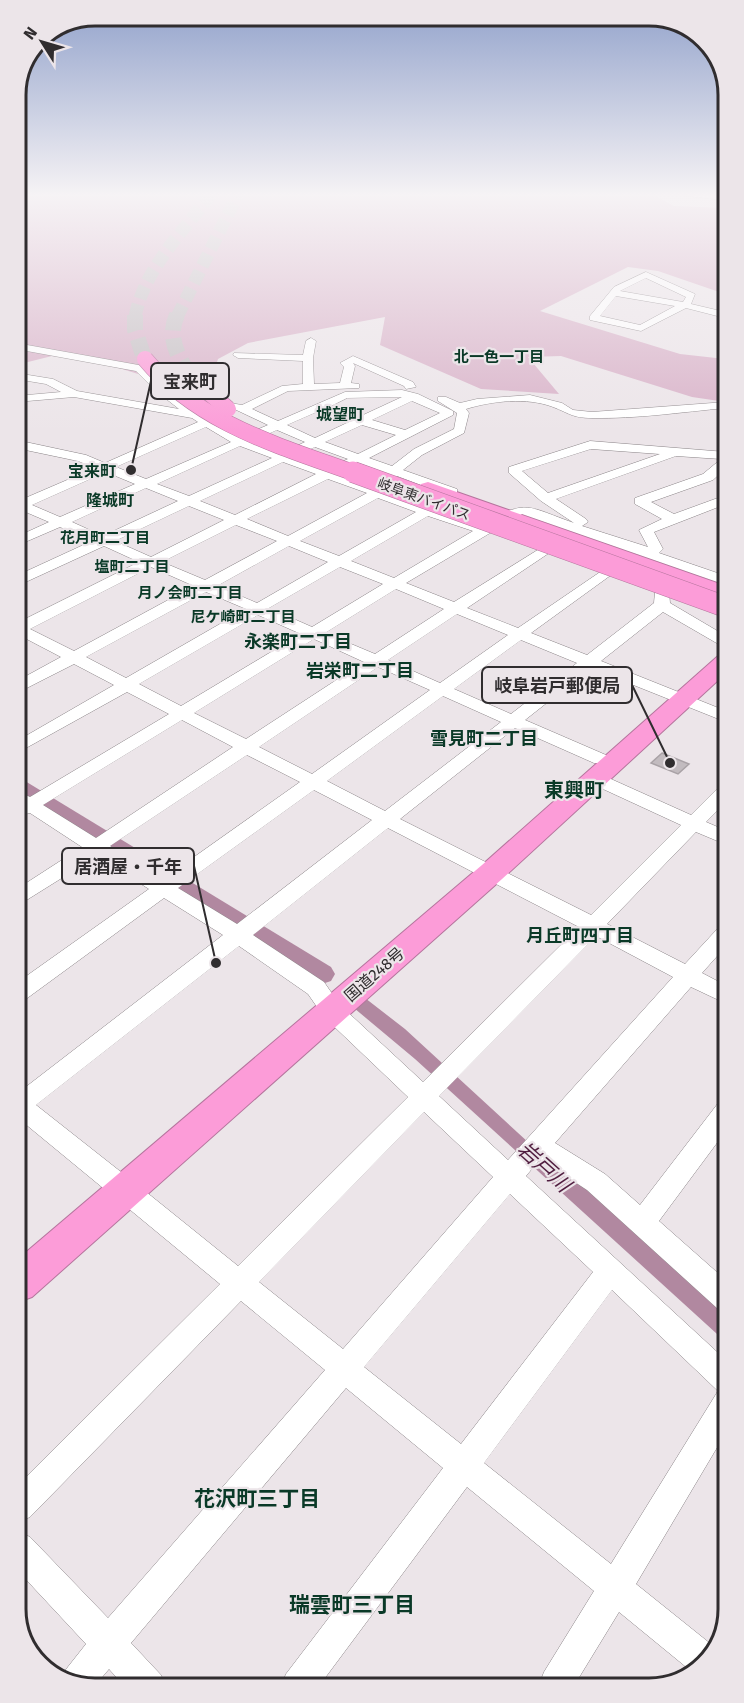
<svg xmlns="http://www.w3.org/2000/svg" width="744" height="1703" font-family="'Fira Sans','Noto Sans JP',sans-serif">
	<rect width="100%" height="100%" fill="#ece5e9"/>
	<polygon fill="#d9b3c9" points="15,194 658,194 657,197 674,206 725,208 725,253 720,260 725,263 725,294 658,271 628,267 540,311 680,354 725,359 726,402 692,397 561,356 528,357 559,394 481,389 380,345 385,317 248,343 218,359 206,395 93,360 52,356 16,365"/>
	<polygon fill="#b188a0" points="365,998 405,1029 541,1154 591,1187 728,1306 728,1344 415,1059 354,1008"/>
	<g fill="none" stroke-linecap="round" stroke-linejoin="round">
		<polygon fill="#b188a0" fill-rule="evenodd" points="17,779 25,781 331,967 335,974 331,981 322,984 313,981 17,796"/>
	</g>
	<polygon fill="#c2bbbf" stroke="#a9a2a6" stroke-width="1.5" points="662,753 689,764 678,774 651,763"/>
	<g fill="none" stroke-linecap="round" stroke-linejoin="round">
		<g stroke="#c6c0c4" stroke-width="13" stroke-dasharray="13 6" stroke-linecap="butt">
			<path d="M135 317C144 269 183 232 211 194"/>
			<polyline points="177,317 238,194"/>
		</g>
		<g stroke="#c6c0c4" stroke-width="16" stroke-dasharray="16 8" stroke-linecap="butt">
			<polyline points="135,315 135,330 143,355"/>
			<path d="M177 315C167 337 177 354 188 373"/>
		</g>
		<defs>
			<g id="minor">
				<polygon points="682,194 725,196 725,200 686,196"/>
				<path d="M646 272 695 294 691 304 725 312V318L686 308 641 331 590 320V316L614 287ZM646 278 686 297 683 302 620 291ZM616 296 675 306 640 325 600 316Z"/>
				<path d="M311 338 316 341 313 358 314 384 340 383 344 367 340 363 353 356 413 382 416 387 406 389 404 386 353 363 355 366 351 383 359 384V388L288 391 252 409 278 421 345 392 402 390 418 394 453 411V415L369 458 392 466 414 449 454 429 457 413 438 401V397H446L460 403 477 399 530 395 562 403 573 410 592 412 726 402V408C682 412 636 419 592 418 572 418 569 413 553 407 527 397 492 401 466 409L469 413 464 433 422 455 403 470 457 489V495H447L397 476 385 491 483 524C527 498 528 507 574 523L541 501 509 473V467L590 441 726 452V468L713 480 651 502 674 514 726 495V504L654 532 663 549 659 553 726 576V585L522 514 406 583 454 602 544 546 551 550 549 553 467 608 518 628 606 568 611 569 613 572 611 575 531 633 587 655 654 603 655 592 662 588 669 592 670 603 726 636V647L720 645 663 612 601 661 726 711V722L591 668 525 720 606 755 609 759 606 763H594L515 728 400 819 591 915 681 825 590 783 587 779 590 775H602L691 815 720 786 727 784V801L706 822 727 831V845L696 832 607 924 685 964 720 926 727 924V945L702 973 727 986V1004L691 987 555 1143 605 1174 640 1205 719 1102 728 1099V1128L659 1221 728 1282V1313L718 1309 587 1190 540 1159 526 1176 728 1362V1429L636 1584 717 1649 715 1653 691 1671 619 1612 575 1684 539 1685 544 1672 594 1591 467 1487 319 1686H281L286 1674 443 1468 346 1388 131 1643 161 1675 166 1687 126 1688 109 1669 93 1688 60 1677 86 1644 19 1572V1532L30 1537 108 1618 325 1370 241 1301 30 1517 19 1522V1484L220 1284 117 1199 114 1190 103 1188 18 1118V1093L223 935 164 898 26 999 18 1001V982L149 889 97 856 17 906V889L82 847 30 813 17 816V791L30 797 169 714 127 692 17 753V741L114 685 74 664 17 693V681L61 657 17 634V623L139 562 104 546 17 586 16 576 92 541 60 527 16 546V537L49 522 21 510 16 511V502L95 468 78 461 16 448V440L86 455 105 463 198 422 192 418 74 397 16 402V396L61 392 46 384 16 379V373L53 379 77 391 179 409 156 391 136 371 16 349V343L144 366 177 397 240 437 268 425 230 407V403L242 405 282 386 303 384V361L238 358 233 355 234 353 303 355 306 341ZM402 397 361 416 329 407 347 398ZM412 401 440 413 405 430 372 420ZM319 411 351 421 315 438 287 425ZM362 425 396 435 358 454 325 442ZM206 427 231 442 146 479 116 467ZM277 430 305 442 282 453 250 442ZM240 446 272 458 189 496 157 484ZM315 447 348 459 326 469 293 457ZM591 449 660 454 548 493 522 471ZM676 456 721 459 703 474 635 498V504L662 519 639 530 648 547 582 526 588 522 586 519 556 499ZM283 462 316 474 235 515 200 501ZM359 463 386 473 375 487 338 474ZM106 472 135 484 60 517 32 505ZM328 479 367 493 288 536 247 519ZM146 488 178 501 103 536 72 522ZM378 498 416 512 339 556 300 541ZM189 506 224 520 151 557 115 541ZM428 516 473 531 394 578 351 561ZM236 525 277 541 205 580 162 562ZM289 546 328 562 257 603 217 586ZM151 567 194 586 74 651 30 629ZM340 567 383 584 312 627 269 608ZM396 589 444 609 375 654 325 633ZM206 592 246 609 126 678 86 657ZM457 614 508 635 440 683 388 660ZM258 615 301 634 181 706 139 684ZM314 639 364 662 246 739 194 713ZM521 640 577 663 511 714 454 689ZM378 667 430 690 312 774 259 747ZM443 696 501 722 385 811 327 781ZM182 720 233 747 96 838 43 805ZM247 755 300 782 163 879 110 846ZM314 790 372 820 237 924 178 888ZM388 828 579 927 423 1082 340 1005 324 982 253 935ZM596 936 673 977 508 1160 439 1096ZM239 946 308 994 324 1017 408 1097 238 1266 135 1183 124 1181 121 1172 36 1105ZM424 1112 493 1177 343 1349 259 1282ZM510 1194 593 1272 461 1444 364 1367ZM612 1290 718 1391 611 1564 484 1463Z"/>
			</g>
			<g id="highway">
				<polygon points="428,482 726,586 726,599 421,492 419,488 421,484"/>
				<polygon points="726,654 726,673 502,879 32,1297 18,1302 18,1259 482,865 718,656"/>
			</g>
		</defs>
		<use href="#minor" stroke="#8a8487" stroke-width="1"/>
		<use href="#highway" stroke="#b5759d" stroke-width="2"/>
		<use href="#minor" fill="#fff" fill-rule="evenodd"/>
		<use href="#highway" fill="#fc9cd8" fill-rule="evenodd"/>
		<defs>
			<g id="highway-bridge-far1">
				<path d="M145 359C199 424 280 446 357 474"/>
				<polyline points="191,377 228,409"/>
			</g>
			<polyline id="highway-bridge" points="353,472 726,607"/>
		</defs>
		<use href="#highway-bridge-far1" stroke="#b5759d" stroke-width="17" stroke-linecap="butt"/>
		<use href="#highway-bridge" stroke="#b5759d" stroke-width="22" stroke-linecap="butt"/>
		<use href="#highway-bridge-far1" stroke="#fc9cd8" stroke-width="16"/>
		<use href="#highway-bridge" stroke="#fc9cd8" stroke-width="21"/>
	</g>
	<linearGradient id="sky" x2="0" y2="1"><stop stop-color="#92a2cb"/><stop offset="0.45" stop-color="#f6f3f5"/><stop offset="1" stop-color="#f6f3f5" stop-opacity="0"/></linearGradient>
	<rect width="744" height="433" fill="url(#sky)"/>
	<g text-anchor="middle" stroke-width="4.5" stroke-linejoin="round" paint-order="stroke">
		<g font-size="14" fill="#302d2f" stroke="#ece5e9">
			<text transform="translate(424 499) rotate(20)" y="5">岐阜東バイパス</text>
		</g>
		<g font-size="15" font-weight="bold" fill="#0a3927" stroke="#ece5e9">
			<text x="499" y="362">北一色一丁目</text>
			<text x="105" y="543">花月町二丁目</text>
			<text x="132" y="572">塩町二丁目</text>
			<text x="190" y="598">月ノ会町二丁目</text>
			<text x="243" y="622">尼ケ崎町二丁目</text>
		</g>
		<g font-size="16" font-weight="bold" fill="#0a3927" stroke="#ece5e9">
			<text x="340" y="420">城望町</text>
			<text x="92" y="477">宝来町</text>
			<text x="110" y="506">隆城町</text>
		</g>
		<g font-size="16" fill="#302d2f" stroke="#ece5e9">
			<text transform="translate(374 974) rotate(-41)" y="6">国道248号</text>
		</g>
		<g font-size="18" font-weight="bold" fill="#0a3927" stroke="#ece5e9">
			<text x="298" y="648">永楽町二丁目</text>
			<text x="360" y="677">岩栄町二丁目</text>
			<text x="484" y="745">雪見町二丁目</text>
			<text x="580" y="942">月丘町四丁目</text>
		</g>
		<g font-size="20" font-weight="bold" fill="#0a3927" stroke="#ece5e9">
			<text x="574" y="797">東興町</text>
		</g>
		<g font-size="21" font-style="italic" fill="#501d3f" stroke="#ece5e9">
			<text transform="translate(544 1167) rotate(42)" y="7">岩戸川</text>
		</g>
		<g font-size="21" font-weight="bold" fill="#0a3927" stroke="#ece5e9">
			<text x="257" y="1506">花沢町三丁目</text>
			<text x="352" y="1612">瑞雲町三丁目</text>
		</g>
	</g>
	<path d="M0 0H744V1703H0ZM95 26H649A69 69 0 0 1 718 95V1609A69 69 0 0 1 649 1678H95A69 69 0 0 1 26 1609V95A69 69 0 0 1 95 26Z" fill="#ece5e9" fill-rule="evenodd"/>
	<path fill="none" stroke="#302d2f" stroke-width="3" d="M95 26H649A69 69 0 0 1 718 95V1609A69 69 0 0 1 649 1678H95A69 69 0 0 1 26 1609V95A69 69 0 0 1 95 26Z"/>
	<path fill="none" stroke="#302d2f" stroke-width="2" d="M131 470L151 381M670 763L632 685M216 963L194 866"/>
	<g fill="#302d2f" stroke="#ece5e9" stroke-width="2">
		<circle cx="131" cy="470" r="6"/>
		<circle cx="670" cy="763" r="6"/>
		<circle cx="216" cy="963" r="6"/>
	</g>
	<g fill="#ece5e9" stroke="#302d2f" stroke-width="2">
		<rect x="151" y="363" width="78" height="36" rx="6"/>
		<rect x="482" y="667" width="150" height="36" rx="6"/>
		<rect x="62" y="848" width="132" height="36" rx="6"/>
	</g>
	<g font-size="18" text-anchor="middle" font-weight="bold" fill="#302d2f">
		<text x="190" y="388">宝来町</text>
		<text x="557" y="692">岐阜岩戸郵便局</text>
		<text x="128" y="873">居酒屋・千年</text>
	</g>
	<g transform="translate(42 42) rotate(307)" stroke="#ece5e9" stroke-width="4.5" paint-order="stroke">
	<path d="M0-4.5L10 22L0 15L-10 22Z" fill="#302d2f"/>
	<text y="-9" font-size="16" font-weight="bold" text-anchor="middle" fill="#302d2f">N</text>
	</g>
</svg>
